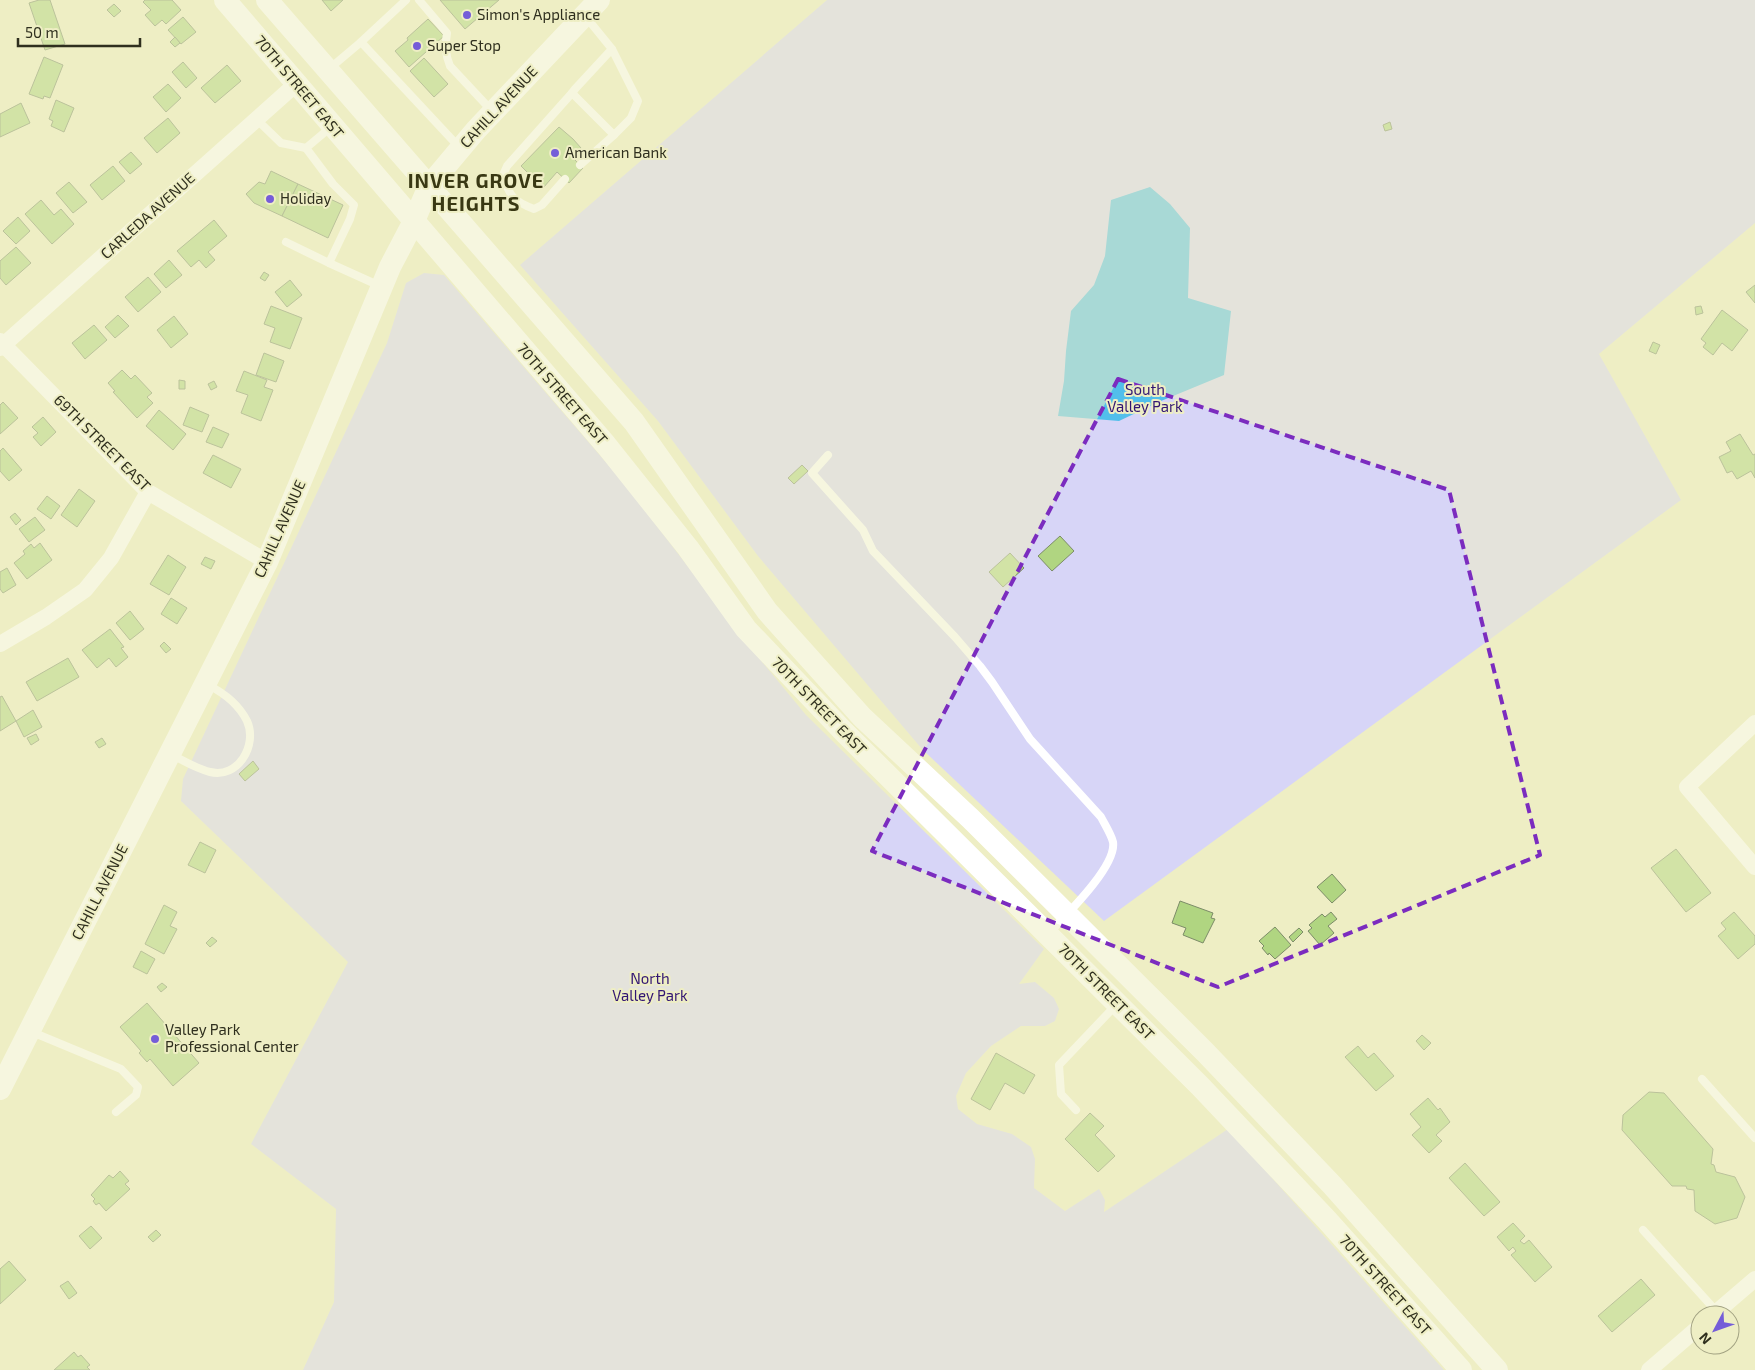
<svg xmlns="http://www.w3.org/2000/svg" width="1755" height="1370" font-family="'Exo 2',sans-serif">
	<rect width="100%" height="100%" fill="#eeeec4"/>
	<g fill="#d7d5f7">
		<polygon points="827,0 1755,0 1755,223 1599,354 1681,500 1104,921 922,749 758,556 658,421 520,265"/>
		<polygon points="424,273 444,275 623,482 749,646 806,715 1044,949 1019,984 1035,982 1054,998 1059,1009 1055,1021 1045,1026 1021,1026 991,1046 966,1073 956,1096 958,1109 977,1124 1012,1134 1031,1147 1035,1159 1034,1188 1065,1211 1099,1189 1105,1200 1104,1212 1228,1129 1444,1370 303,1370 334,1302 336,1209 251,1144 348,962 181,801 183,779 387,343 406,283"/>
	</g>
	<polygon fill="#52bfeb" points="1150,187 1170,204 1190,228 1188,298 1231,311 1224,375 1161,401 1119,421 1058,416 1064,381 1066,351 1071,311 1094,285 1105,256 1111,200"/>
	<g fill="#b0d581" stroke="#7c8c68">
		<polygon points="39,0 50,0 65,44 45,50 29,3"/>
		<polygon points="145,0 172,0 181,10 166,24 162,20 155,26 145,15 151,10 143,2"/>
		<polygon points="322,0 343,0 331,11"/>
		<polygon points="440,0 499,0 465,29"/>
		<polygon points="114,4 121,11 114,17 107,10"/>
		<polygon points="183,17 196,32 181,44 168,30"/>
		<polygon points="428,19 444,36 409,67 395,51 408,40 407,38"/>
		<polygon points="175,37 180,43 175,47 170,42"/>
		<polygon points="44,57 63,65 50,98 44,96 43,99 29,94"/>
		<polygon points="424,58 448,84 434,97 410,71"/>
		<polygon points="183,62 197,78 186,88 172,72"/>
		<polygon points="227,65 241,81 215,103 201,88"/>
		<polygon points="168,84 181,98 166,112 153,97"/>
		<polygon points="56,100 74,108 64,132 51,126 53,121 49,119"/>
		<polygon points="21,103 30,123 0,137 0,114"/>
		<polygon points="168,118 180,133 157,153 144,138"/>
		<polygon points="1390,122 1392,129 1385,131 1383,125"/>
		<polygon points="559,127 573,139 581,148 572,157 583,168 569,183 557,172 543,188 521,166"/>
		<polygon points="131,152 142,164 130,174 119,162"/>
		<polygon points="113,166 125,181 102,200 90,185"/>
		<polygon points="271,171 298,184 282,216 254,203 246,194 259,182 265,184"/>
		<polygon points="69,182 87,202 73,213 56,193"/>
		<polygon points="298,184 343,205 328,238 282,216"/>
		<polygon points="41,200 54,215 61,209 74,224 52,244 25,214"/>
		<polygon points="18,217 30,231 16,244 3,231"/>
		<polygon points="214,220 227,236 208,252 215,260 206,268 199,260 191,267 177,251"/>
		<polygon points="16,247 31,263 6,285 0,278 0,261"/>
		<polygon points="169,260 182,275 166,288 154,274"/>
		<polygon points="264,272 269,275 265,281 260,278"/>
		<polygon points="148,277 161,292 138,312 125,297"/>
		<polygon points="290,280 302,295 287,307 275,292"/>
		<polygon points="1755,285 1755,303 1746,292"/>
		<polygon points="271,306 302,318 290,349 270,342 275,328 264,324"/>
		<polygon points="1701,306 1703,313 1696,315 1695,307"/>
		<polygon points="1722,310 1748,330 1732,351 1722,343 1713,355 1703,347 1706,343 1701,339"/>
		<polygon points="118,315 129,326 115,338 105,327"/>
		<polygon points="174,316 188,334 171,348 157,330"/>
		<polygon points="94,325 107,340 85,359 72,343"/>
		<polygon points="1653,342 1660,345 1656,354 1649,351"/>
		<polygon points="264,353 284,361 276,382 256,375"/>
		<polygon points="122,370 131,379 135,375 152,393 147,397 153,403 137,418 113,392 115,391 108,383"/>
		<polygon points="244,371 267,380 264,387 273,390 261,421 241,413 248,395 236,391"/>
		<polygon points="179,380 185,381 185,389 179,389"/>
		<polygon points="214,381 217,387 211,390 208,384"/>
		<polygon points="3,402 18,418 0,434 0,405"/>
		<polygon points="190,407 209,415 202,432 183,425"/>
		<polygon points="159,410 186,434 173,450 146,426"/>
		<polygon points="43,417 56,432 41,446 33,437 38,433 32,427"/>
		<polygon points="213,427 229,434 222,448 206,442"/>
		<polygon points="1740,434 1753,455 1755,454 1755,478 1751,471 1737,479 1732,471 1727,473 1719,457 1731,451 1726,442"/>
		<polygon points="3,448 22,470 9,481 0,471 0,451"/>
		<polygon points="213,455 241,469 231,488 203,473"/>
		<polygon points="802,465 808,471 794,484 788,478"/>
		<polygon points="79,489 95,501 77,527 61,515"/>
		<polygon points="47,496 60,506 51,519 37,509"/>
		<polygon points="15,513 21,520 16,525 10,517"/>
		<polygon points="35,517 45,530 29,542 19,529"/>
		<polygon points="1060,536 1074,551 1052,571 1038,556"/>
		<polygon points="40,543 52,560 27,579 14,563 25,554 23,551 31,544 34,548"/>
		<polygon points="1010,553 1024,568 1003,587 989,572"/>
		<polygon points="168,555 186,567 169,595 150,584"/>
		<polygon points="205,557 215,561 211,569 201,564"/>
		<polygon points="7,568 16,585 3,593 0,589 0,572"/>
		<polygon points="171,598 187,608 177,624 161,614"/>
		<polygon points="130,611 144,629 130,640 116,623"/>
		<polygon points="110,629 124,647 121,648 128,657 116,667 109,658 97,668 82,650"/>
		<polygon points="164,642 171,649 166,653 160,646"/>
		<polygon points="68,658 79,677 37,701 26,682"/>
		<polygon points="2,696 16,721 0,731 0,697"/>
		<polygon points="33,710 42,727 24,737 16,721"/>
		<polygon points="36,734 39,740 31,745 27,738"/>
		<polygon points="102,738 106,744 99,748 95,742"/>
		<polygon points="253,761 259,769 245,781 239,774"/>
		<polygon points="200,842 216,850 205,873 188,865"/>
		<polygon points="1676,849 1711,893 1686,912 1651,868"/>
		<polygon points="1332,874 1346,890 1332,903 1317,887"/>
		<polygon points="1180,901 1213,913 1211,918 1215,919 1203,943 1183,935 1186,928 1172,923"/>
		<polygon points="164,905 177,912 170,926 177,929 164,954 145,944"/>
		<polygon points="1331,912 1337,919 1328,926 1334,933 1320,945 1308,931 1312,928 1309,925 1322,914 1325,917"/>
		<polygon points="1734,912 1755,936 1755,944 1738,959 1718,936 1726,929 1721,923"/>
		<polygon points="1275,927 1291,945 1275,959 1269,953 1268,955 1262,948 1264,946 1259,941"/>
		<polygon points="1299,928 1303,932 1293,942 1289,937"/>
		<polygon points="212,937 217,941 210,947 206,943"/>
		<polygon points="141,951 155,959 147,974 133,967"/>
		<polygon points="162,983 167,987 161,992 157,987"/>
		<polygon points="147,1003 199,1063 173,1086 150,1059 147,1062 139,1053 141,1051 120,1027"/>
		<polygon points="1422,1035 1431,1043 1424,1050 1416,1041"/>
		<polygon points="1358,1046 1368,1058 1374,1053 1394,1076 1376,1091 1345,1057"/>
		<polygon points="996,1053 1035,1075 1024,1094 1005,1083 990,1110 971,1099"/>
		<polygon points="1649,1092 1664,1093 1713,1149 1711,1164 1714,1165 1716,1172 1735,1177 1745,1197 1737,1218 1715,1224 1695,1211 1694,1190 1687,1189 1686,1186 1672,1186 1622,1130 1623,1115"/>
		<polygon points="1428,1098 1438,1110 1440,1108 1450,1122 1436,1135 1442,1141 1429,1153 1412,1135 1421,1127 1410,1114"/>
		<polygon points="1090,1113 1104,1126 1095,1135 1115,1156 1098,1172 1065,1139"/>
		<polygon points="1465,1163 1500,1202 1484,1216 1449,1178"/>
		<polygon points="120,1171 129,1181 125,1184 130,1189 106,1211 99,1203 96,1205 93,1201 95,1199 91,1195 109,1175 113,1178"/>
		<polygon points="1513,1223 1525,1236 1520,1241 1524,1244 1529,1240 1552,1267 1535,1282 1511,1255 1516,1251 1513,1247 1509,1251 1497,1237"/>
		<polygon points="91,1226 102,1238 90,1249 79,1236"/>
		<polygon points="156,1230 161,1235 153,1242 148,1237"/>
		<polygon points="9,1261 26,1280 0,1304 0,1269"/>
		<polygon points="1641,1279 1655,1295 1612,1332 1598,1316"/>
		<polygon points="68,1281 77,1293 69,1299 60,1286"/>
		<polygon points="74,1352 78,1357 81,1355 90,1365 87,1367 90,1370 54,1370"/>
	</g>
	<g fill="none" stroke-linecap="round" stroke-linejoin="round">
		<g stroke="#fff" stroke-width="8">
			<path d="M419 0 447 33C445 45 445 54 450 66L492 111"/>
			<polyline points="586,17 612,49 638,101 631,118 614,135 572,93 575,89 612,49"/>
			<polyline points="361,42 406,0"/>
			<polyline points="329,69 361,42 459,147"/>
			<polyline points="256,119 281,143 306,148"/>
			<polyline points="331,127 306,148 333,184 354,205 350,219 329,263 380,286"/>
			<polyline points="580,165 614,135"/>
			<path d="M565 179 542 205 534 209C513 201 509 196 503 175L507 166 572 93"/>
			<polyline points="286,242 329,263"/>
			<path d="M828 455 812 473 863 530 873 551 955 637 980 666 992 682 1030 739 1101 817C1105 825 1111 834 1113 842 1117 866 1065 916 1049 933"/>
			<path d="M172 755C184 761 197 769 210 772 238 779 258 745 247 721 239 705 224 693 208 685"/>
			<polyline points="32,1032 121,1069 138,1087 136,1095 116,1112"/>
			<polyline points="1702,1079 1755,1138"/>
			<polyline points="1076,1110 1061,1094 1059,1065 1116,1005"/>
			<polyline points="1643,1230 1717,1312"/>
		</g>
		<g stroke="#fff" stroke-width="16">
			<polyline points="0,341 148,492 267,562"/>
			<polyline points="0,348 296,84"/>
			<polyline points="0,644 46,617 85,590 111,558 148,492"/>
			<polyline points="1755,723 1687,787 1755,867"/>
			<polyline points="1713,1315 1755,1279"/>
			<polyline points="1649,1370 1700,1326"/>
		</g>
		<g stroke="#fff" stroke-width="22">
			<polyline points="225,0 606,445 688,548 746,629 844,732 1200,1086 1327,1220 1461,1370"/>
			<polyline points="267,0 634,422 767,611 862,717 971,819 1205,1052 1332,1185 1497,1370"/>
			<polyline points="0,1089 267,562 390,267 414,221 429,186 476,130 599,0"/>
		</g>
	</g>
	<path d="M0 0H1755V1370H0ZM1118 379 1449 490 1540 855 1218 987 872 851Z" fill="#eeeec4" fill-opacity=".55" fill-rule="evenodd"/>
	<path fill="none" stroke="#7b2cbf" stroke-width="4" stroke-dasharray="10 6" stroke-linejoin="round" d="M1118 379 1449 490 1540 855 1218 987 872 851Z"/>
	<g fill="#755dd8" stroke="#eeeec4" stroke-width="2">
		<circle cx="467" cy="15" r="5"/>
		<circle cx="417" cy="46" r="5"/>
		<circle cx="555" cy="153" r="5"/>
		<circle cx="270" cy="199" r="5"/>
		<circle cx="155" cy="1039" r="5"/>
	</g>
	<g text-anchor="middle" stroke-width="4" stroke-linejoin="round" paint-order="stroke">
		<g font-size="15" fill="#2f2f1e" stroke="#eeeec4" text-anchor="start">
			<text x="477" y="20">Simon's Appliance</text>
			<text x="427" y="51">Super Stop</text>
			<text x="565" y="158">American Bank</text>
			<text x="280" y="204">Holiday</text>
			<text x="165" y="1035">Valley Park<tspan x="165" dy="17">Professional Center</tspan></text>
		</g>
		<g font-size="15" fill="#2f2f1e" stroke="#eeeec4">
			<text transform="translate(299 87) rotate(50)" y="5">70TH STREET EAST</text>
			<text transform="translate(499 107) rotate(-47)" y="5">CAHILL AVENUE</text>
			<text transform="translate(148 216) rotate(-42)" y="5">CARLEDA AVENUE</text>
			<text transform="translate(562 394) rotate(49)" y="5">70TH STREET EAST</text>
			<text transform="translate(102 443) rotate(45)" y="5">69TH STREET EAST</text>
			<text transform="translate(280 529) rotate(-66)" y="5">CAHILL AVENUE</text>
			<text transform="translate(819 706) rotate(46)" y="5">70TH STREET EAST</text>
			<text transform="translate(100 892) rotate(-63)" y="5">CAHILL AVENUE</text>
			<text transform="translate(1106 992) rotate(45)" y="5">70TH STREET EAST</text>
			<text transform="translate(1385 1285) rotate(48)" y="5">70TH STREET EAST</text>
		</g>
		<g font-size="15" fill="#321673" stroke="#eeeec4">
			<text x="1145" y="395">South<tspan x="1145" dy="17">Valley Park</tspan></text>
			<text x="650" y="984">North<tspan x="650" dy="17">Valley Park</tspan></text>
		</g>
		<g font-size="20" font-weight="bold" letter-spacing="1" fill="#393813" stroke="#eeeec4">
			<text x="476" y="188">INVER GROVE<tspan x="476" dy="23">HEIGHTS</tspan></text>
		</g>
	</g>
	<g transform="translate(1715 1330) rotate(229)"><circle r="24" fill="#eeeec4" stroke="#a2a282"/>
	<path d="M0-4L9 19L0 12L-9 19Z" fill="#755dd8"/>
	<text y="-8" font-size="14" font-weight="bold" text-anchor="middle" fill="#2f2f1e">N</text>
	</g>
	<path d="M18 38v8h122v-8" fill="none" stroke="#2f2f1e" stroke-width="2.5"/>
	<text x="25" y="38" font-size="15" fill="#2f2f1e" stroke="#eeeec4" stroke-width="4" paint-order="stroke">50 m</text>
</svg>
